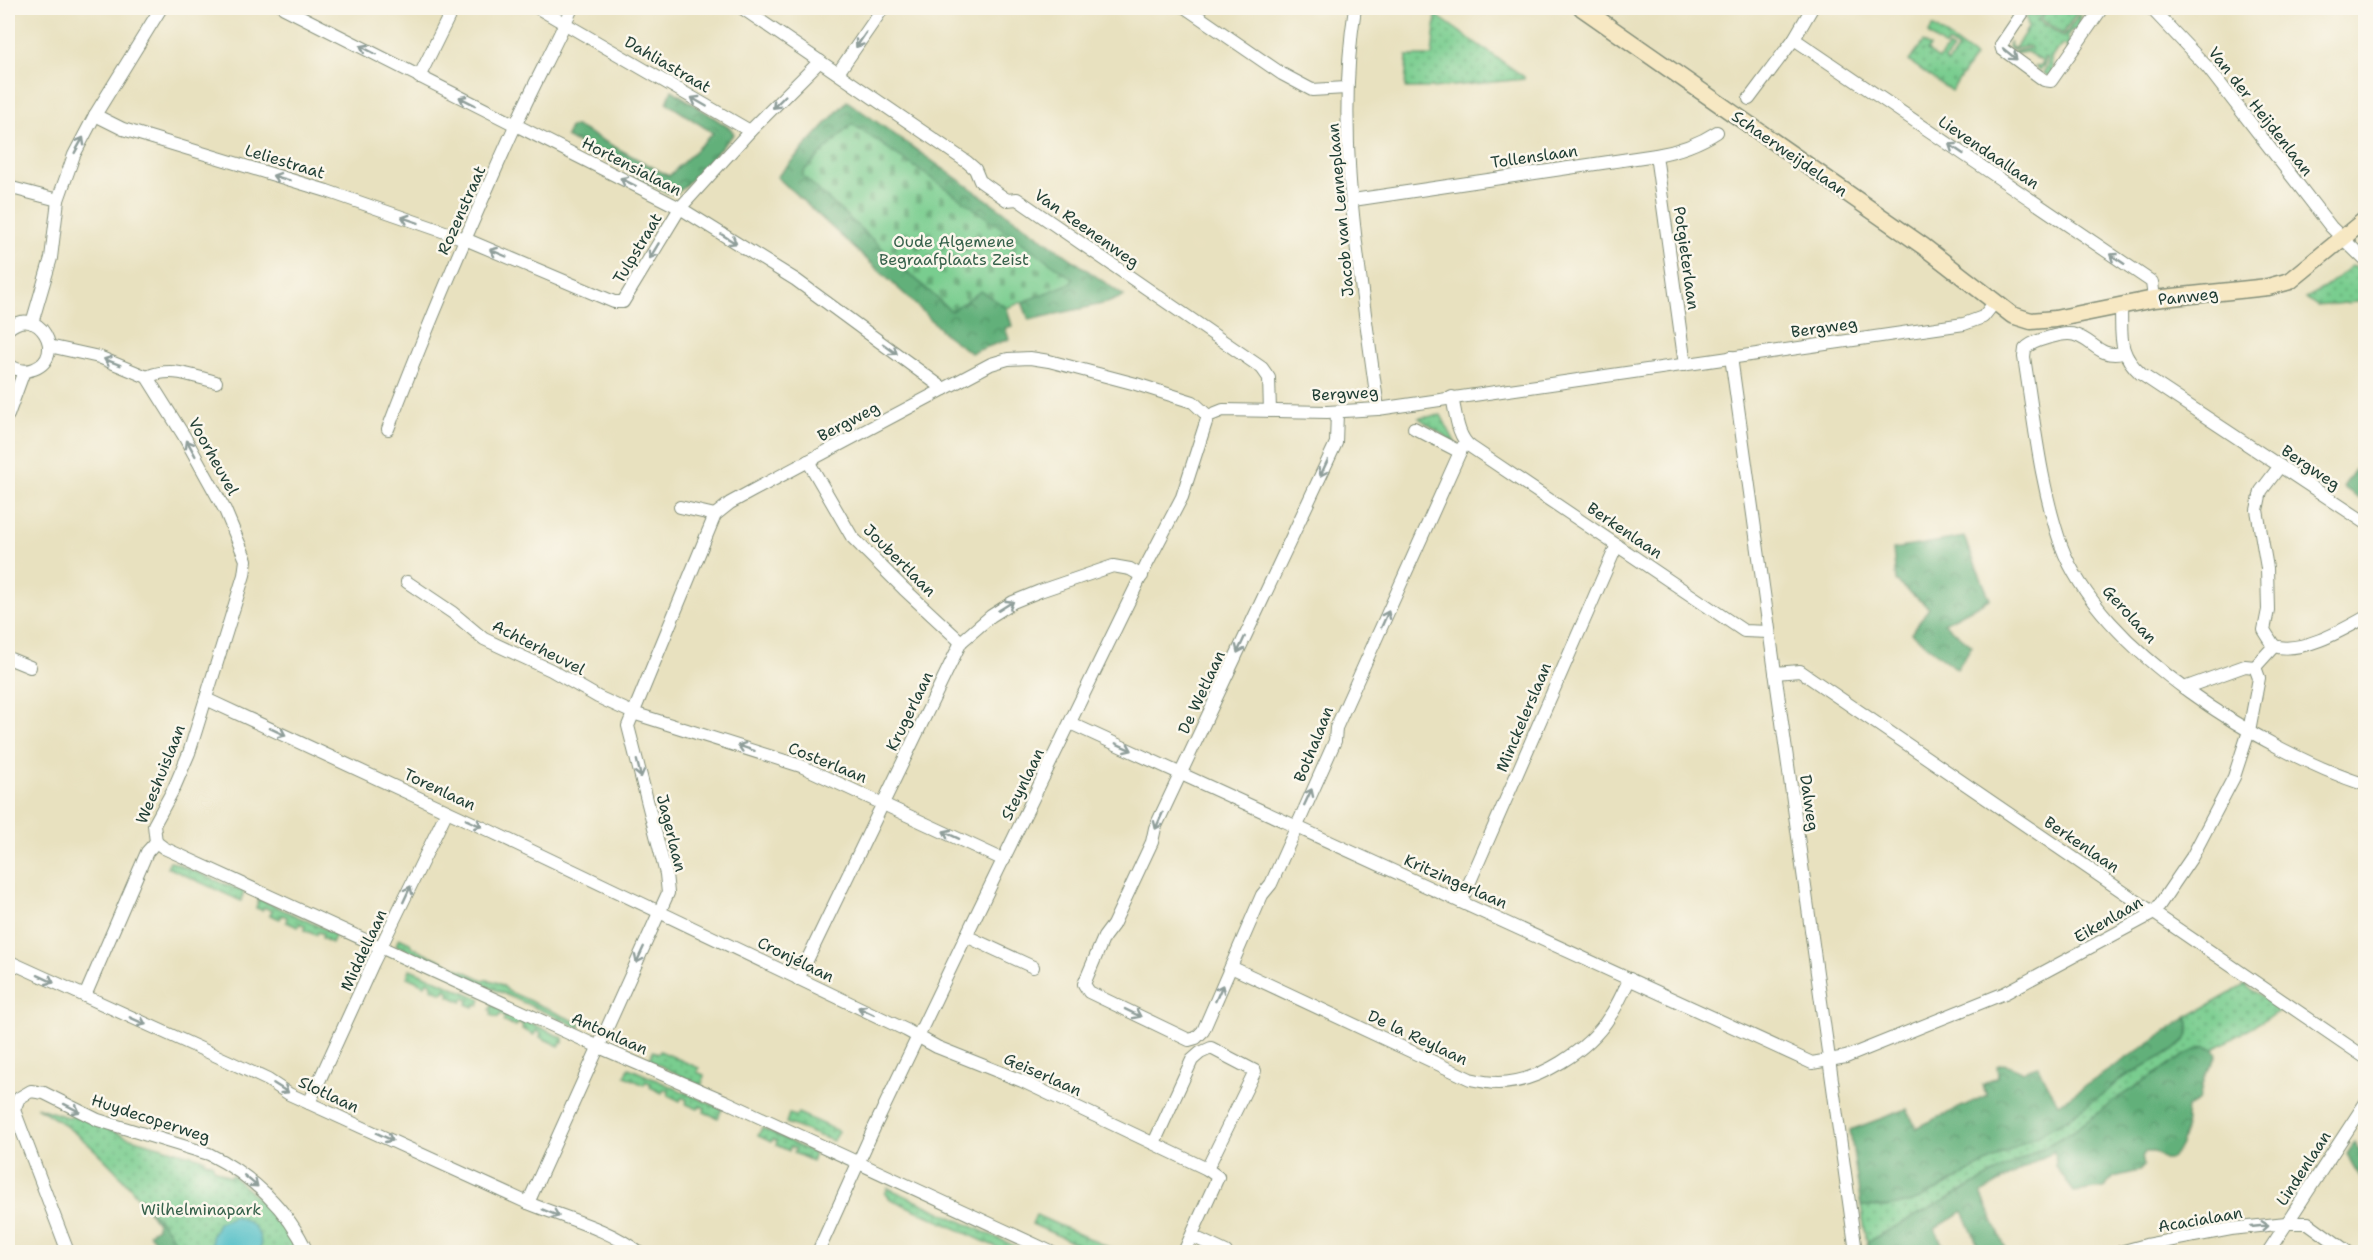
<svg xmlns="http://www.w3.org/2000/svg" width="2373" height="1260" font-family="'Shantell Sans',sans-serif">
	<defs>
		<pattern id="grass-dots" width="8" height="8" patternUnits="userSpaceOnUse" patternTransform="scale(1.5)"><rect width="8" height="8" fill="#79cd8f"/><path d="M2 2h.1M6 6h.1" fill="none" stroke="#63a876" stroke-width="1.8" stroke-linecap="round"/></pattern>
		<pattern id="forest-crowns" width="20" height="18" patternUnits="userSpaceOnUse" patternTransform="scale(1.5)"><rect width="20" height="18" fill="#62b07a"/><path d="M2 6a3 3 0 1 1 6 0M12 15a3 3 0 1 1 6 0" fill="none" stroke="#509065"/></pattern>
		<pattern id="cemetery-stones" width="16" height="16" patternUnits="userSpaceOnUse" patternTransform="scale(1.5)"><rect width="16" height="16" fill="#79cd8f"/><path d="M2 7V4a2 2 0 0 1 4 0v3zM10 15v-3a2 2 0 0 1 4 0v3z" fill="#63a876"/></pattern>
	</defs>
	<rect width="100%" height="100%" fill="#fbf7ec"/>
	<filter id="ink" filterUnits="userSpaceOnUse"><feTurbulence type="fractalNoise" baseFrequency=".0167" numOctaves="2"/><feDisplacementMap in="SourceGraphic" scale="12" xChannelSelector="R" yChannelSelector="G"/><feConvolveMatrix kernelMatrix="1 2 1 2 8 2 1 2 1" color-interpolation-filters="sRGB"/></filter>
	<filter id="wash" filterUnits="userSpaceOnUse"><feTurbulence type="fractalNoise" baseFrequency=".008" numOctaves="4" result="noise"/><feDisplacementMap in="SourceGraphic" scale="24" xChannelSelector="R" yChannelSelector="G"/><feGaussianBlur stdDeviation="1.35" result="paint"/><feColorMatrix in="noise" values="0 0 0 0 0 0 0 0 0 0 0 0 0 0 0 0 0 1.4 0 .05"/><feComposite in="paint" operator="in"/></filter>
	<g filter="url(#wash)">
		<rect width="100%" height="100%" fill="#e8e1bf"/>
		<g fill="url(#grass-dots)" stroke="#4c8562" stroke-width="1.5">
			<polygon points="2039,8 2046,8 2038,20 2064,37 2079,14 2082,15 2079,21 2081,32 2078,35 2076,30 2072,30 2068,36 2070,47 2067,51 2066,45 2062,45 2051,58 2053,73 2048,76 2043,73 2048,64 2047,60 2044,58 2045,64 2040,70 2035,66 2042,65 2042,61 2027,52 2014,54 2013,52 2031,48 2029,46 2010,50 2008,47 2009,41 2011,48 2015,48 2028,28 2026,14 2030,9 2032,16 2036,16"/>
			<polygon points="2048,8 2070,8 2077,12 2063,34 2041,19"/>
			<polygon points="1436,15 1524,77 1524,79 1432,88 1405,88 1407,56 1432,56"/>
			<polygon points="1933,26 1975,57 1951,91 1909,61 1923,42 1930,47 1927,51 1939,59 1948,47 1953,50 1945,60 1948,63 1958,49 1948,43 1945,47 1928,34"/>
			<polygon points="2352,266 2359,269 2360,275 2365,278 2365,301 2317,306 2306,298 2324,288"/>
			<polygon points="1441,415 1456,444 1419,418"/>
			<polygon points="170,861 244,892 241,901 167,867"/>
			<polygon points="259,899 336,934 332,943 322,938 323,934 318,932 316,935 304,930 305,926 300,923 298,927 286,922 287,917 282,915 280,919 270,915 272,911 264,907 262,910 256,908"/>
			<path d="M399 938 410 943 412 947 483 980C492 979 503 984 508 991L581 1024 580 1028 396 945Z"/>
			<polygon points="410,969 481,999 479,1005 476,1004 474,1007 467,1004 469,1000 464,998 462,1002 449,996 450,992 445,989 443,993 431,988 432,984 427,981 425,985 407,977"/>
			<path d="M2245 985 2281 1010 2214 1049 2205 1046 2154 1075 2072 1132 1867 1242 1861 1206 1887 1207 2080 1108 2107 1091 2119 1080 2179 1047C2189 1038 2190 1030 2188 1017Z"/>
			<polygon points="492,1005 563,1038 563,1043 561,1043 559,1046 540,1037 541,1033 536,1031 534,1035 522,1029 523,1025 518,1023 516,1026 503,1021 505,1017 500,1014 498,1018 491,1015 492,1011 490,1010"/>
			<polygon points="653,1051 659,1053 660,1051 699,1068 697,1072 704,1075 702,1086 649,1060"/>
			<polygon points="629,1068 722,1109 718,1118 704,1112 705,1108 700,1106 698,1109 686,1104 687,1100 682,1097 680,1101 668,1095 669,1091 664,1089 662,1093 650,1087 651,1084 646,1081 644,1085 625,1076"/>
			<path d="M36 1107 70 1118 75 1114 127 1137 205 1159 204 1162 212 1163 214 1168 229 1177 232 1175 272 1212H274L300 1252H176C140 1194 97 1141 36 1107Z"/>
			<polygon points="798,1113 838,1131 833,1141 786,1123 789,1114 796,1116"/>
			<polygon points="762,1128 815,1154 812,1161 794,1153 796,1149 790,1147 789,1151 776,1145 777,1141 773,1139 771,1142 758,1136"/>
			<polygon points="888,1188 1015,1246 1018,1252 1007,1252 889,1198 889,1196 885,1194"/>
			<polygon points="1036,1215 1119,1252 1095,1252 1032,1224"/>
		</g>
		<g fill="url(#forest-crowns)" stroke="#407657" stroke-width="1.5">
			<polygon points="672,90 731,129 734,134 677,194 667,193 566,137 570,127 576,126 669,176 713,133 667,103"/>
			<polygon points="847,101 1124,296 1107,303 1029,320 1022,302 1071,283 951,192 852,124 803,172 803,176 951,311 981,291 1007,308 1012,326 1005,328 1009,339 971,353 946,335 911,300 777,177"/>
			<polygon points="2365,455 2366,502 2365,502 2343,487"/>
			<polygon points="1964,537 1990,599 1944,623 1972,646 1957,669 1911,633 1929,608 1896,581 1893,549"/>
			<path d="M2188 1017C2190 1030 2189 1038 2179 1047L2119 1080 2107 1091 2062 1122 1920 1199C1900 1207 1883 1207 1861 1206L1850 1130 1907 1109 1916 1128 1987 1095 1982 1085 1998 1076 1997 1066C2006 1061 2014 1068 2022 1071L2038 1066 2058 1104Z"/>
			<path d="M2205 1046 2214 1049 2217 1055C2214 1065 2205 1071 2203 1081 2201 1088 2201 1093 2199 1100L2187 1107C2185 1127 2187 1144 2170 1159H2164L2154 1152H2145L2142 1157 2144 1166 2139 1171 2114 1177 2104 1188 2074 1192 2055 1166 2054 1151 1981 1193 2007 1252H1981L1963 1211 1935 1229 1946 1252H1868L1867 1242 2072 1132 2122 1095 2187 1054Z"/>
			<polygon points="2355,1142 2365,1161 2365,1186 2347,1154"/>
			<path d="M140 1198 168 1230 180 1252H165C162 1243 153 1241 149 1233L157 1228V1223Z"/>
		</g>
		<polygon fill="url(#cemetery-stones)" stroke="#4c8562" stroke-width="1.5" points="852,124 951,192 1073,279 1071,283 1007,308 981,291 951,311 803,176 803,172"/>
		<path fill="#50bec6" stroke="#387e7d" stroke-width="1.5" d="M234 1216C252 1220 264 1233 260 1252H212V1236L218 1223Z"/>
	</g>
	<g filter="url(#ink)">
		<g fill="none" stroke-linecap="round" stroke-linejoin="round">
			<defs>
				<g id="street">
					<polyline points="284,8 680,208 796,280 944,389"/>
					<polyline points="538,8 750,131"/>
					<polyline points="742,8 967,162 975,169 980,181 1007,200 1017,199 1262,368 1269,378 1270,411"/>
					<polyline points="1186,8 1282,74 1312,90 1346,88"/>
					<path d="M1355 8C1334 140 1361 277 1378 409"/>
					<polyline points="2026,8 2001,45 2002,49 2044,80 2051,81 2102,8"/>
					<polyline points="2151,8 2208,68 2331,227 2366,261"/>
					<polyline points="1794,39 2152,282 2154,299"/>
					<polyline points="838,73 883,8"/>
					<polyline points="419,77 453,8"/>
					<polyline points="1749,99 1794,39 1812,8"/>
					<polyline points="95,115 123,129 327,191 465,239 614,302 623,302 680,208 750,131 820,61"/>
					<polyline points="1656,155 1685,365"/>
					<polyline points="8,187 58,200"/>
					<path d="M1353 200 1656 155C1679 151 1697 145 1717 132"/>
					<path d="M2121 306C2122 337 2117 352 2141 374L2366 523"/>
					<polyline points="32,323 51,258 58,200 74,155 95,115 161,8"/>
					<path d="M8 329C38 302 68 356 34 369 24 373 16 370 8 364"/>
					<polyline points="49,346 99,357 147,377 184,436 225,510 246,560 244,575 189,753 174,788 154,825 156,842"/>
					<path d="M2123 353C2098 358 2095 341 2075 335 2065 331 2031 341 2025 349L2024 357C2034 420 2040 484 2061 545 2099 650 2264 752 2366 785"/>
					<polyline points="1731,357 1856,1252"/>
					<path d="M147 377C172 366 191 376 216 382"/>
					<path d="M1452 397C1456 414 1457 437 1471 447L1744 631 1769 632"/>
					<polyline points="1337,412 1336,443 1155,828 1152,842 1113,925 1104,937 1084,984 1089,992 1189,1040 1196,1038 1203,1031 1262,895 1271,884 1335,741 1336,728 1460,452"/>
					<polyline points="8,415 24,371"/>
					<polyline points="1208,416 1223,410 1327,412 1378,409 1964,324 1983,317 1995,302"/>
					<polyline points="1414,428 1460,452 1463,446"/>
					<path d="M388 429C427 326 470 226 515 126 533 86 554 48 572 8"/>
					<polyline points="808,461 852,537 904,589 961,642"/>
					<polyline points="680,507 715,515"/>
					<polyline points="407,582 453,613 484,639 551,670 598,697 633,713 801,766 1004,860"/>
					<path d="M2274 646C2301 654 2341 631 2366 617"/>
					<polyline points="8,658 30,667"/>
					<polyline points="2255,667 2274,646 2264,630 2268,610 2267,568 2257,510 2261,491 2280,466"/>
					<polyline points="1775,673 1800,671 2366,1058"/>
					<polyline points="2184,688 2245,666 2255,667"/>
					<polyline points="206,699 490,831 906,1030 937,1047 1022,1081 1207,1169 1218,1177 1184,1252"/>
					<polyline points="1070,723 1812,1063 1846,1057 2005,993 2154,913 2192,857 2234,777 2249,731 2259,678 2255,667"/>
					<polyline points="156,842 164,848 599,1047 727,1102 1051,1252"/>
					<polyline points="1461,902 1617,545"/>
					<polyline points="966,936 1033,967"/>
					<path d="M8 961 230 1062 268 1080 289 1094 528 1203C564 1218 608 1228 638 1252"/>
					<path d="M1231 967 1470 1079C1479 1081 1489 1083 1498 1083 1538 1083 1589 1050 1610 1016 1618 1005 1623 991 1630 979"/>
					<polyline points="798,979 961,642 991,616 1013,602 1040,591 1113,566 1130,569 1142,576"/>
					<polyline points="85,996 147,852 156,842"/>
					<polyline points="309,1103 373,963 447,811"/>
					<polyline points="1154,1143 1192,1060 1200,1053 1211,1048 1255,1071 1207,1169"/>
					<polyline points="528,1203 668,893 666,874 628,726 715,515 730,503 752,491 991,364 1008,359 1030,358 1049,361 1136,384 1193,402 1208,416"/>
					<polyline points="1192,1236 1226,1252"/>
					<path d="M68 1252 14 1110 19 1098 31 1091 44 1093 98 1120 209 1154C251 1175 288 1209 307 1252"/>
					<polyline points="818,1252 874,1128 966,936 1146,566 1182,497 1208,416"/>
					<polyline points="2120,1252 2146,1245 2231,1229 2286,1223 2308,1223 2348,1252"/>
					<polyline points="2268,1252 2366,1102"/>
				</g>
				<polyline id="secondary" points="1582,8 1923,246 2012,315 2031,321 2055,319 2154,299 2268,287 2290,281 2366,219"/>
			</defs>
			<use href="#street" stroke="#848f7a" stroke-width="14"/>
			<use href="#secondary" stroke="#848f7a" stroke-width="19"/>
			<use href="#street" stroke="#fff" stroke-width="12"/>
			<use href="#secondary" stroke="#f7e8c3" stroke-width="16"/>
		</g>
		<defs><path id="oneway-shaft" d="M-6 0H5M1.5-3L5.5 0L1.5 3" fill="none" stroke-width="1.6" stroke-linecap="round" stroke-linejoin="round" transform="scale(1.5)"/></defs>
		<g stroke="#8f9e9a">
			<use href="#oneway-shaft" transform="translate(861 40) rotate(124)"/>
			<use href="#oneway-shaft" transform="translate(368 50) rotate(-152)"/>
			<use href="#oneway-shaft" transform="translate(2010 54) rotate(39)"/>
			<use href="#oneway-shaft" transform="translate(467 101) rotate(-153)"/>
			<use href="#oneway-shaft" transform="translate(699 102) rotate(-150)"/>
			<use href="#oneway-shaft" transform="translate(779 102) rotate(135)"/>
			<use href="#oneway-shaft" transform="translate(79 145) rotate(-61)"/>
			<use href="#oneway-shaft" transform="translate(1956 149) rotate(-146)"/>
			<use href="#oneway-shaft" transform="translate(281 178) rotate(-164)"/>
			<use href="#oneway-shaft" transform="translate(628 182) rotate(-153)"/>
			<use href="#oneway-shaft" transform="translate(410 220) rotate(-161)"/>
			<use href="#oneway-shaft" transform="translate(729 239) rotate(32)"/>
			<use href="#oneway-shaft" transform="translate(654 251) rotate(121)"/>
			<use href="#oneway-shaft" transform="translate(498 253) rotate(-157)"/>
			<use href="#oneway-shaft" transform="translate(2117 259) rotate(-146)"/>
			<use href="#oneway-shaft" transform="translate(890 349) rotate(36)"/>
			<use href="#oneway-shaft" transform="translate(112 362) rotate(-159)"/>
			<use href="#oneway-shaft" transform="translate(191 448) rotate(-119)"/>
			<use href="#oneway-shaft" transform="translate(1324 468) rotate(115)"/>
			<use href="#oneway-shaft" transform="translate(1006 606) rotate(-32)"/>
			<use href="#oneway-shaft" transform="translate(1385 619) rotate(-66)"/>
			<use href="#oneway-shaft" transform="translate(1241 645) rotate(115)"/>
			<use href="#oneway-shaft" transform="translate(278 732) rotate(25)"/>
			<use href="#oneway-shaft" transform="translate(1124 747) rotate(24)"/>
			<use href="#oneway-shaft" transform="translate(746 748) rotate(-162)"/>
			<use href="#oneway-shaft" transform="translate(639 769) rotate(76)"/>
			<use href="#oneway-shaft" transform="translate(1308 797) rotate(-65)"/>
			<use href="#oneway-shaft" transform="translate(1159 821) rotate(114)"/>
			<use href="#oneway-shaft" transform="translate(474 823) rotate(24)"/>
			<use href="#oneway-shaft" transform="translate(951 835) rotate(-155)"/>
			<use href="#oneway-shaft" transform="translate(407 894) rotate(-65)"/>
			<use href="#oneway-shaft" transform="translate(640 955) rotate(115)"/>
			<use href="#oneway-shaft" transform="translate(46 979) rotate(25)"/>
			<use href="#oneway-shaft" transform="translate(1219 993) rotate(-66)"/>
			<use href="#oneway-shaft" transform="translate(866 1011) rotate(-155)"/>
			<use href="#oneway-shaft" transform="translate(1133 1013) rotate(26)"/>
			<use href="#oneway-shaft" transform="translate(138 1021) rotate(24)"/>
			<use href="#oneway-shaft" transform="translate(281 1088) rotate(32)"/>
			<use href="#oneway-shaft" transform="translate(72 1108) rotate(27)"/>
			<use href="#oneway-shaft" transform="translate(385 1137) rotate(25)"/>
			<use href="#oneway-shaft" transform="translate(251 1181) rotate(40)"/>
			<use href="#oneway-shaft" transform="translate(551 1213) rotate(23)"/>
			<use href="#oneway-shaft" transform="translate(2260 1226) rotate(-6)"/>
		</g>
	</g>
	<g text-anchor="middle" stroke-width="5" stroke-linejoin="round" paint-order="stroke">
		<g font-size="16" fill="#1f3d34" stroke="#fbf7ec">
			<text transform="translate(668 64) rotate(30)" y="6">Dahliastraat</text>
			<text transform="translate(2261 111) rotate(52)" y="6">Van der Heijdenlaan</text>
			<text transform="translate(1989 152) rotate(34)" y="6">Lievendaallaan</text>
			<text transform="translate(1790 153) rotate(35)" y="6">Schaerweijdelaan</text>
			<text transform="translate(1534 156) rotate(-8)" y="6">Tollenslaan</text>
			<text transform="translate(285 161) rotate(17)" y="6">Leliestraat</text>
			<text transform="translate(632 166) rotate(27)" y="6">Hortensialaan</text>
			<text transform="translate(461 210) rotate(-66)" y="6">Rozenstraat</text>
			<text transform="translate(1340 210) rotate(-95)" y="6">Jacob van Lenneplaan</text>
			<text transform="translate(1087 228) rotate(35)" y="6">Van Reenenweg</text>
			<text transform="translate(637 248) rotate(-59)" y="6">Tulpstraat</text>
			<text transform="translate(1687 258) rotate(82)" y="6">Potgieterlaan</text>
			<text transform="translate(2188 296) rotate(-6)" y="6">Panweg</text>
			<text transform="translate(1824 327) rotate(-8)" y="6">Bergweg</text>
			<text transform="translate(1345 393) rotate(-3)" y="6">Bergweg</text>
			<text transform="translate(848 421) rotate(-28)" y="6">Bergweg</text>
			<text transform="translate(214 456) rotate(61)" y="6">Voorheuvel</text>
			<text transform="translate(2311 467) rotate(34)" y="6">Bergweg</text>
			<text transform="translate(1625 530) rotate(34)" y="6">Berkenlaan</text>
			<text transform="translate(900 560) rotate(45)" y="6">Joubertlaan</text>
			<text transform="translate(2130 614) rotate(48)" y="6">Gerolaan</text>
			<text transform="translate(539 647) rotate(27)" y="6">Achterheuvel</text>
			<text transform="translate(1201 692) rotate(-65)" y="6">De Wetlaan</text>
			<text transform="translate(909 711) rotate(-64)" y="6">Krugerlaan</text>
			<text transform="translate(1523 717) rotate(-67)" y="6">Minckelerslaan</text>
			<text transform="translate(1313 744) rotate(-68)" y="6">Bothalaan</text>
			<text transform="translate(828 762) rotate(22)" y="6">Costerlaan</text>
			<text transform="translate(160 774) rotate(-68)" y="6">Weeshuislaan</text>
			<text transform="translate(1022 784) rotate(-64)" y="6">Steynlaan</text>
			<text transform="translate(440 789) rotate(25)" y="6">Torenlaan</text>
			<text transform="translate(1810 803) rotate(82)" y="6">Dalweg</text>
			<text transform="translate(672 833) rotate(76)" y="6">Jagerlaan</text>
			<text transform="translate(2082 844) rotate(34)" y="6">Berkenlaan</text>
			<text transform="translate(1456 881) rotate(24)" y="6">Kritzingerlaan</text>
			<text transform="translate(2108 919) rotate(-30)" y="6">Eikenlaan</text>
			<text transform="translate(363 950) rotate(-65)" y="6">Middellaan</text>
			<text transform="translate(796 959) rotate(26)" y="6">Cronjélaan</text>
			<text transform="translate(610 1033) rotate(24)" y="6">Antonlaan</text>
			<text transform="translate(1418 1037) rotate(25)" y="6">De la Reylaan</text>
			<text transform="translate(1043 1074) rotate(24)" y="6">Geiserlaan</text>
			<text transform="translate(329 1094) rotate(25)" y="6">Slotlaan</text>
			<text transform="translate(151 1118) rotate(18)" y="6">Huydecoperweg</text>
			<text transform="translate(2303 1168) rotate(-57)" y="6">Lindenlaan</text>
			<text transform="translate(2200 1219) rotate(-10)" y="6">Acacialaan</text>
		</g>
		<g font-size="16" fill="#36614b" stroke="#fbf7ec">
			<text x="954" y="247">Oude Algemene<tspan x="954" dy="18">Begraafplaats Zeist</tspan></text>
			<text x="201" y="1215">Wilhelminapark</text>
		</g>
	</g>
	<rect width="2373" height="1260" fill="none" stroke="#fbf7ec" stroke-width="30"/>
</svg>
